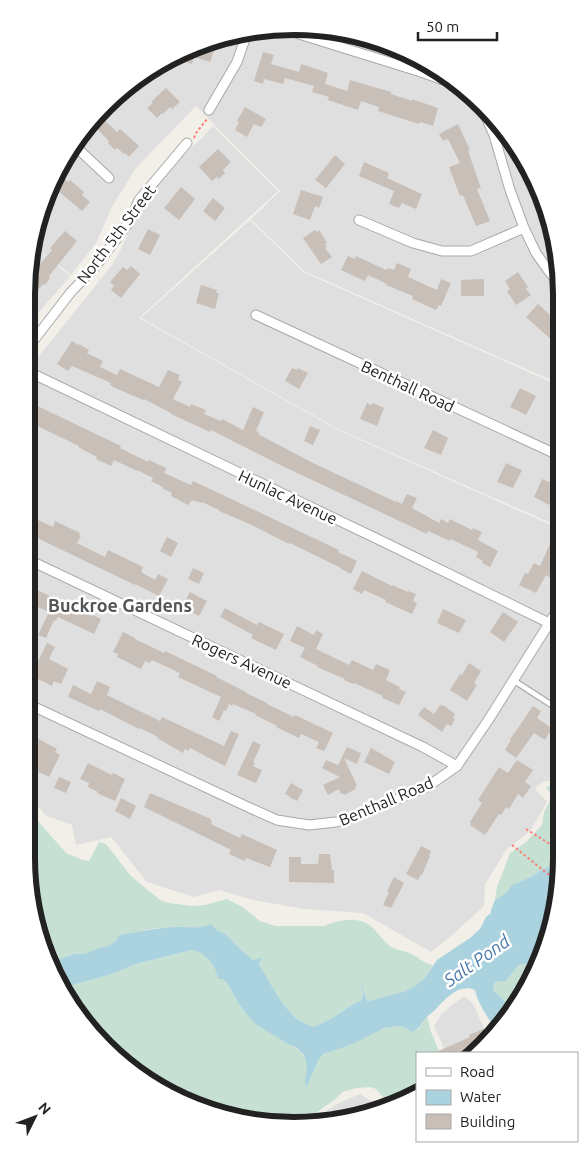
<svg xmlns="http://www.w3.org/2000/svg" width="588" height="1152" font-family="Ubuntu,sans-serif">
	<rect width="100%" height="100%" fill="#f2efe9"/>
	<g fill="#e0dfdf">
		<polygon points="311,27 412,54 457,82 507,131 541,191 559,259 560,384 304,271 251,219 280,191 196,106 136,168 113,205 96,243 71,275 35,246 54,176 117,93 208,41"/>
		<polygon points="213,126 278,191 139,318 338,430 560,529 561,779 542,782 535,789 547,802 530,831 506,850 485,885 484,906 451,936 431,952 363,913 304,909 253,900 219,890 194,897 147,882 111,837 76,845 72,825 45,815 30,796 26,795 27,371 112,265 120,251 141,208 158,182 175,163 204,136"/>
		<polygon points="250,220 303,272 560,386 560,467 559,470 560,471 560,527 338,429 141,318"/>
		<polygon points="35,247 70,276 34,318 27,314 27,277"/>
		<polygon points="464,996 473,1004 489,1039 484,1047 475,1053 446,1053 434,1026 442,1013"/>
		<polygon points="360,1094 375,1104 378,1109 329,1123 308,1123 337,1104"/>
	</g>
	<g fill="#c6e0d4">
		<polygon points="561,785 561,855 551,867 542,869 533,876 512,885 506,893 495,900 497,887 510,853 526,842 542,825 544,812 549,803 551,793 546,788 549,786"/>
		<path d="M26 807 51 836 66 853 83 860 89 861 99 842 106 844 131 876 160 900 169 903 192 906 205 905 227 899 244 908 260 921 276 926H324C338 920 359 915 372 927 378 932 383 942 390 946 395 950 403 950 409 953 417 956 423 963 433 965 430 969 427 975 424 979 411 994 386 996 368 1001 364 996 366 989 361 984L363 990 362 1000 350 1006 331 1019 313 1027C307 1024 301 1022 296 1018 284 1008 260 974 259 959L253 960 236 945 226 934 208 926 202 928 182 927 157 928 141 931 116 941 108 946 99 948 84 954H74L50 963 41 944 26 858Z"/>
		<path d="M192 950C207 954 215 964 218 979H222L227 983 239 1004 288 1044C300 1049 309 1057 307 1071 307 1077 305 1081 306 1087L319 1059 323 1054 369 1036 383 1028 400 1026 418 1030 427 1017 431 1032 440 1053H417V1095L412 1098 388 1105 385 1099 376 1089 370 1087 357 1088 342 1092 337 1098 310 1117 299 1122 241 1121 160 1090 82 1021 64 989 69 986 112 974 136 964Z"/>
		<polygon points="538,961 534,976 505,1017 508,1004 494,991 493,988 495,982 502,981 505,982 519,965"/>
	</g>
	<path fill="#aad3df" d="M561 855V875L538 961 519 965 505 982 501 981 495 982 493 988 494 991 508 1004 505 1017 495 1031C489 1017 478 1005 475 990 459 983 445 999 435 1010 432 1013 428 1015 426 1018 421 1024 420 1029 412 1032L406 1028 400 1026 384 1028 369 1036 347 1046 323 1054 319 1059 306 1088 305 1081 307 1065 304 1055 297 1048 288 1044 254 1023 239 1004 227 983 222 979H218C215 964 207 954 192 950L136 964 112 974 69 986 64 989 50 963 74 954H84L99 948 108 946 116 941 119 935C140 932 161 926 183 927 193 927 202 929 211 924L217 930 226 934 236 945 253 960 262 958 259 963 260 966C271 984 280 1004 296 1018 301 1022 307 1024 313 1027L331 1019 350 1006 362 1000 363 990 360 981C365 988 364 996 368 1001L403 992 415 986 424 979 437 960 470 938 480 929 486 917 491 913V910L495 900 506 893 512 885 533 876 542 869 551 867Z"/>
	<g fill="#c7bfb8">
		<polygon points="218,39 210,62 194,57 192,64 177,59 208,41"/>
		<polygon points="263,52 274,55 271,64 299,72 301,64 328,73 325,84 347,91 350,80 391,92 391,94 412,101 412,99 438,108 433,126 420,122 419,124 378,111 379,107 361,101 358,110 328,100 329,97 312,92 314,86 285,78 283,84 264,79 263,84 254,81"/>
		<polygon points="166,88 180,102 172,109 170,107 163,114 162,113 157,118 147,108 153,103 151,102"/>
		<polygon points="245,107 266,119 261,127 254,124 247,137 235,130 239,122 237,121"/>
		<polygon points="100,116 117,132 120,129 139,146 129,157 125,153 124,154 117,148 115,150 108,143 109,141 93,125"/>
		<polygon points="458,124 470,150 468,151 481,188 477,189 490,221 476,226 463,195 460,196 449,167 460,163 448,139 443,141 439,134"/>
		<polygon points="218,149 231,162 223,170 225,173 219,179 217,177 212,181 199,167"/>
		<polygon points="335,155 345,164 326,188 315,180"/>
		<polygon points="364,162 389,173 387,178 422,194 416,209 402,203 399,208 389,204 394,191 359,176"/>
		<polygon points="57,172 68,182 70,180 84,192 82,195 90,202 82,211 51,185 54,176"/>
		<polygon points="181,187 195,199 179,220 164,208"/>
		<polygon points="301,190 323,197 319,208 315,206 310,220 293,214"/>
		<polygon points="213,198 225,208 215,221 203,211"/>
		<polygon points="148,229 160,235 150,255 138,249"/>
		<polygon points="315,230 317,232 319,230 327,243 325,244 327,247 325,248 332,257 321,264 303,238"/>
		<polygon points="65,231 77,241 49,276 50,278 45,285 43,284 27,303 27,277 30,264 36,269 52,250 50,248"/>
		<polygon points="348,256 355,259 356,256 386,270 388,268 394,270 397,263 411,269 408,277 437,290 441,279 451,283 441,306 439,305 436,310 412,299 413,296 386,285 387,284 368,275 365,281 341,270"/>
		<polygon points="131,266 140,274 121,298 111,290 114,286 110,282 123,267 127,270"/>
		<polygon points="518,272 528,287 526,289 531,295 516,305 507,291 510,289 505,281"/>
		<polygon points="484,279 484,296 461,296 461,280"/>
		<polygon points="201,285 217,290 216,293 219,293 215,309 196,303"/>
		<polygon points="538,304 560,324 560,356 550,349 555,343 526,317"/>
		<polygon points="72,341 78,345 79,344 89,350 87,353 103,361 100,367 117,375 120,369 159,387 168,370 180,375 178,380 182,382 173,399 190,407 191,404 206,410 204,414 221,421 222,419 243,430 253,407 264,412 256,431 259,432 258,434 313,463 396,502 396,501 402,504 407,494 417,498 412,508 439,523 441,519 448,523 450,519 472,530 473,528 482,532 478,540 498,551 490,567 482,563 483,561 476,557 478,552 451,539 450,541 428,531 427,534 274,462 211,430 210,432 171,414 171,413 144,399 143,400 115,388 110,385 111,383 72,366 68,371 57,364"/>
		<polygon points="292,368 297,370 298,368 308,373 299,389 285,381"/>
		<polygon points="520,388 536,396 526,415 510,407"/>
		<polygon points="27,401 121,446 120,448 148,462 149,460 166,468 164,473 191,485 193,481 339,550 338,552 357,561 351,574 341,569 341,568 290,543 289,544 273,536 252,525 219,511 219,510 202,502 202,503 192,500 188,505 171,496 172,493 162,488 163,487 151,481 153,478 137,470 137,471 114,460 111,466 96,459 97,457 78,447 79,446 27,421"/>
		<polygon points="367,403 371,405 373,403 384,408 377,426 360,419"/>
		<polygon points="310,426 320,430 313,445 304,441"/>
		<polygon points="433,430 448,438 441,455 424,448"/>
		<polygon points="506,463 522,470 513,488 497,482"/>
		<polygon points="542,479 557,485 549,505 534,497"/>
		<polygon points="27,515 53,527 55,521 80,533 79,535 81,536 77,543 105,557 108,550 143,567 141,572 155,580 158,574 168,579 159,596 135,584 135,585 33,536 34,534 27,531"/>
		<polygon points="560,522 560,553 556,561 559,562 551,578 546,575 536,593 519,585 525,573 528,574 534,563 540,566"/>
		<polygon points="167,537 178,543 171,557 160,551"/>
		<polygon points="193,568 204,573 199,584 188,579"/>
		<polygon points="362,571 392,586 392,585 408,592 408,591 416,594 413,601 417,603 412,614 385,602 386,600 364,590 362,594 353,589"/>
		<polygon points="35,589 92,616 93,615 101,619 94,634 58,617 56,621 54,620 46,638 38,635 49,612 29,603"/>
		<polygon points="190,592 207,601 199,616 182,607"/>
		<polygon points="225,608 257,625 259,622 284,634 276,650 251,638 253,635 220,617"/>
		<polygon points="443,609 466,620 459,633 437,623"/>
		<polygon points="503,612 518,622 504,642 490,632"/>
		<polygon points="297,626 314,635 316,630 323,634 316,649 349,665 352,660 373,670 376,664 390,670 386,680 400,687 399,689 406,692 399,705 382,698 383,696 354,683 353,684 344,680 345,679 317,667 318,666 300,657 305,648 290,641"/>
		<polygon points="123,632 135,638 135,639 164,653 165,651 217,676 216,677 246,692 246,693 267,703 267,704 294,717 295,715 333,733 324,751 316,748 319,742 301,734 299,738 276,727 277,726 255,715 256,714 233,704 232,706 229,704 226,711 224,710 219,721 212,717 221,697 178,677 180,673 152,660 150,663 145,661 141,669 117,657 118,654 113,652"/>
		<polygon points="47,643 55,647 49,659 68,669 61,684 54,681 52,686 26,673 26,658 37,663"/>
		<polygon points="469,663 481,671 474,683 477,685 467,701 450,690 460,674 462,675"/>
		<polygon points="97,681 110,687 107,695 160,721 162,717 224,746 231,731 239,734 225,766 190,748 189,751 185,749 183,753 157,738 158,737 140,728 139,729 100,709 99,711 68,697 73,685 91,694"/>
		<polygon points="440,705 442,706 443,705 455,714 453,718 455,719 451,726 447,724 442,732 418,715 424,707 434,714"/>
		<polygon points="533,706 541,711 537,718 550,727 559,714 561,715 561,742 549,733 545,740 534,733 516,758 505,750 511,740 510,739 518,728"/>
		<polygon points="26,732 57,749 55,752 60,755 49,777 39,772 38,774 30,770 37,755 26,750"/>
		<polygon points="253,741 261,745 253,762 255,763 253,766 262,770 256,783 237,775"/>
		<polygon points="347,747 361,753 357,764 344,758 357,786 355,787 356,789 344,795 343,793 341,794 339,789 328,795 323,785 340,777 322,768 326,760 338,765"/>
		<polygon points="371,748 395,762 389,774 364,762"/>
		<polygon points="517,760 533,770 525,782 531,786 523,798 518,794 509,809 506,807 501,815 499,814 485,835 470,825 471,823 470,822 482,803 478,800 499,767 508,773"/>
		<polygon points="88,763 112,775 113,773 125,779 115,801 97,793 98,792 88,787 89,783 80,779"/>
		<polygon points="59,777 71,782 66,793 54,788"/>
		<polygon points="291,783 303,790 297,801 289,797 289,796 285,794"/>
		<polygon points="150,793 211,819 210,820 212,821 211,824 240,838 242,834 277,850 270,867 246,858 245,861 229,854 231,850 144,807"/>
		<polygon points="121,798 136,806 130,819 115,811"/>
		<polygon points="421,846 431,851 429,856 430,856 422,875 421,875 418,880 406,874"/>
		<polygon points="319,854 330,854 332,870 334,870 334,883 289,882 289,857 301,857 301,864 318,864"/>
		<polygon points="394,877 404,883 391,908 383,905 389,892 387,891"/>
		<polygon points="483,1029 488,1041 484,1047 475,1053 434,1053 470,1037 469,1035"/>
	</g>
	<g fill="none" stroke-linecap="round" stroke-linejoin="round">
		<defs>
			<polyline id="service" points="513,680 561,711"/>
			<g id="minor">
				<polyline points="286,30 421,72 446,81 465,91 482,108 494,135 510,190 524,228 536,253 548,270 559,284"/>
				<polyline points="421,72 424,61"/>
				<polyline points="209,110 237,62 246,36"/>
				<polyline points="76,147 109,178"/>
				<polyline points="359,220 413,243 442,251 471,251 524,228"/>
				<polyline points="256,315 560,456"/>
				<polyline points="27,349 71,292 95,267 130,221 139,200 187,143"/>
				<polyline points="27,371 390,545 549,623"/>
				<polyline points="27,559 423,747 457,766"/>
				<polyline points="26,703 250,808 277,820 309,825 336,822 361,814 427,787 457,766 489,719 560,606"/>
			</g>
		</defs>
		<use href="#service" stroke="#a9a9a9" stroke-width="7"/>
		<use href="#minor" stroke="#a9a9a9" stroke-width="11"/>
		<g stroke="#fa8072" stroke-width="2" stroke-dasharray="2.5 2.5" stroke-linecap="butt">
			<polyline points="194,138 196,133 207,119"/>
			<polyline points="558,805 561,806"/>
			<polyline points="526,829 561,851"/>
			<polyline points="512,845 559,883"/>
		</g>
		<use href="#service" stroke="#fff" stroke-width="4.5"/>
		<use href="#minor" stroke="#fff" stroke-width="9"/>
	</g>
	<g text-anchor="middle" stroke-width="5" stroke-linejoin="round" paint-order="stroke">
		<g font-size="16" fill="#222" stroke="#fff">
			<text transform="translate(116 234) rotate(-53)" y="6">North 5th Street</text>
			<text transform="translate(408 386) rotate(25)" y="6">Benthall Road</text>
			<text transform="translate(288 497) rotate(25)" y="6">Hunlac Avenue</text>
			<text transform="translate(242 661) rotate(25)" y="6">Rogers Avenue</text>
			<text transform="translate(386 801) rotate(-23)" y="6">Benthall Road</text>
		</g>
		<g font-size="18" font-weight="bold" fill="#555" stroke="#fff">
			<text x="120" y="612">Buckroe Gardens</text>
		</g>
		<g font-size="18" font-style="italic" fill="#4a7aab" stroke="#fff">
			<text transform="translate(477 961) rotate(-35)" y="6">Salt Pond</text>
		</g>
	</g>
	<path d="M0 0H588V1152H0ZM294 35H294A259 259 0 0 1 553 294V858A259 259 0 0 1 294 1117H294A259 259 0 0 1 35 858V294A259 259 0 0 1 294 35Z" fill="#fff" fill-rule="evenodd"/>
	<path fill="none" stroke="#222" stroke-width="6" d="M294 35H294A259 259 0 0 1 553 294V858A259 259 0 0 1 294 1117H294A259 259 0 0 1 35 858V294A259 259 0 0 1 294 35Z"/>
	<rect x="416" y="1052" width="162" height="90" fill="#ffffff" stroke="#a7a7a7"/>
	<rect x="426" y="1068" width="25" height="8" fill="#ffffff" stroke="#a7a7a7"/>
	<text x="460" y="1077" font-size="15" fill="#222222">Road</text>
	<rect x="426" y="1090" width="25" height="15" fill="#aad3df" stroke="#a7a7a7"/>
	<text x="460" y="1102" font-size="15" fill="#222222">Water</text>
	<rect x="426" y="1114" width="25" height="15" fill="#c7bfb8" stroke="#a7a7a7"/>
	<text x="460" y="1127" font-size="15" fill="#222222">Building</text>
	<g transform="translate(35 1117) rotate(48)" stroke="#ffffff" stroke-width="4" paint-order="stroke">
	<path d="M0-4L9 19L0 12L-9 19Z" fill="#222222"/>
	<text y="-8" font-size="14" font-weight="bold" text-anchor="middle" fill="#222222">N</text>
	</g>
	<path d="M418 32v8h79v-8" fill="none" stroke="#222222" stroke-width="2.5"/>
	<text x="426" y="32" font-size="15" fill="#222222" stroke="#ffffff" stroke-width="4" paint-order="stroke">50 m</text>
</svg>
